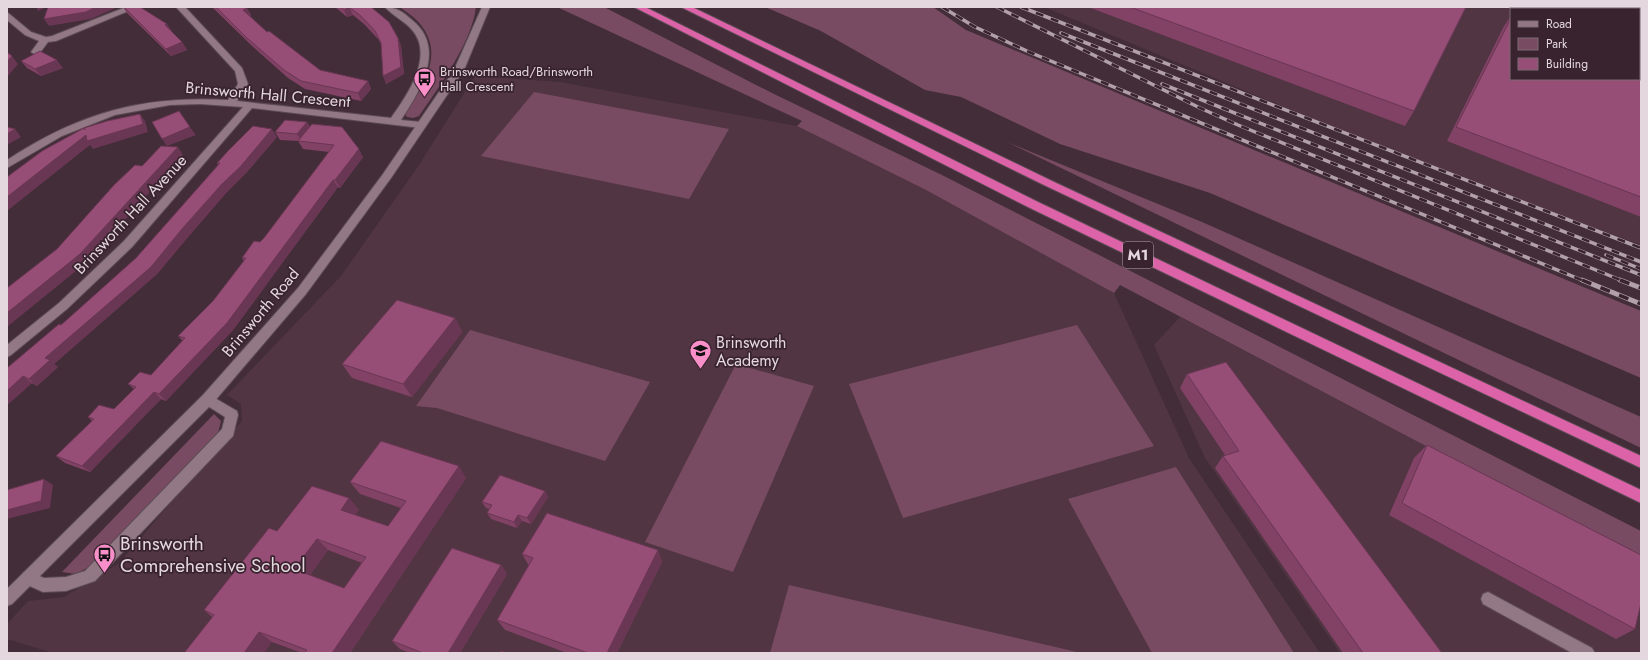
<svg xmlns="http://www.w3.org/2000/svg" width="1648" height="660" font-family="Jost,sans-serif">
	<rect width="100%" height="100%" fill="#422d38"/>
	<g fill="#513543" fill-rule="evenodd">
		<path d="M1044 7H1641V245L1421 164ZM1511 9H1639V79H1511Z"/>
		<polygon points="475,76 560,82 797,126 926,190 1114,293 1189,458 1320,653 53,653 7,639 7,624 28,601 64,597 118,564 242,421 241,404 227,395 341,276 419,165"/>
		<polygon points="1180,317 1559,516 1641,569 1641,653 1340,653 1205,458 1154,345"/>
	</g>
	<g fill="#784b63">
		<path d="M400 7H476C472 42 439 87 419 116L413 118 407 117 405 114C422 86 445 56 421 25 416 18 406 12 400 7Z"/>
		<polygon points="557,7 604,7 774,94 942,175 1641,531 1641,569 1559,516 1120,285 1114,293 926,190 797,126 802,121"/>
		<polygon points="765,7 933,7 966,30 1641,311 1641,378 1210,193 1060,144 961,97 925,90 821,31"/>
		<polygon points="534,92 729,129 689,199 481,156"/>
		<polygon points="1007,142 1202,222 1641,417 1641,448"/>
		<polygon points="1077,325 1154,446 903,518 849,384"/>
		<polygon points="470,330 650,382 605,461 437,408 416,406"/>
		<polygon points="736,364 814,386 733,572 645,542"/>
		<polygon points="214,414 221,421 218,433 94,564 76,574 62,572"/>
		<polygon points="1176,467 1294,653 1152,653 1068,499"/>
		<polygon points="789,585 1081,653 770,653"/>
	</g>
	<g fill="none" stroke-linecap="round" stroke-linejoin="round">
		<defs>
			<g id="street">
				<polygon points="126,7 138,7 56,41 48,42 39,54 36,55 31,52 39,41 25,35 7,20 7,12 31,32 46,37 52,36"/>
				<path d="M176 7H185L242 68 248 84 237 101 391 118C406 97 434 57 413 31 405 21 393 16 385 7 396 7 403 12 412 20 447 48 420 91 401 120L421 122 426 125 421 128 252 108 132 247 67 309 11 355 7 357V345L59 303 124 241 243 107 200 104 170 105 115 115 62 136 7 168V160C79 113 142 95 228 100L238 84 235 71Z"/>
				<polygon points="208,394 237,411 238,415 233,436 95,581 66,591 43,592 23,583 21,578 23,573 28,571 44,578 66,577 85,571 222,429 225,417 203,403 202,399 203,395"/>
				<polygon points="1488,592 1592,648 1595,653 1572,653 1483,604 1481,599 1483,594"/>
			</g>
			<polygon id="secondary" points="482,7 490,7 464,70 391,178 306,294 213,403 12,604 7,606 7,589 203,395 298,288 383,174 454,70"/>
			<g id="highway">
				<polygon points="634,7 645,7 1038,202 1641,490 1641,503 1030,208"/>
				<polygon points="681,7 692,7 1052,181 1641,456 1641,468 1044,185"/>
			</g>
		</defs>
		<use href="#street" stroke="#5d4b54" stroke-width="2"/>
		<use href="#secondary" stroke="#5d4b54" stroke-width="2"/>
		<use href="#highway" stroke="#5d4b54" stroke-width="2"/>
		<use href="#street" fill="#917884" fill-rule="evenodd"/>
		<use href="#secondary" fill="#917884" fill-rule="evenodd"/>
		<use href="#highway" fill="#dd63a9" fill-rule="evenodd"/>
		<defs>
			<g id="rail-far1">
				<polyline points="942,7 975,27 1029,52 1584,281"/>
				<polyline points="997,7 1200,108 1238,125 1623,281"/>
				<polyline points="1021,7 1641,248"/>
				<polyline points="1061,33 1641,262"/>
				<polyline points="1162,84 1641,275"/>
				<polyline points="1606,255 1641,269"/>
			</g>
			<g id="rail">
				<polyline points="1582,280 1641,304"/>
				<polyline points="1620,280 1641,288"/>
			</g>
		</defs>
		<use href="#rail-far1" stroke="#b1a0a9" stroke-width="3.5"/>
		<use href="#rail" stroke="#b1a0a9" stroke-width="5"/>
		<use href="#rail-far1" stroke="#38232e" stroke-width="2.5" stroke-dasharray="8" stroke-linecap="butt"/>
		<use href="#rail" stroke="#38232e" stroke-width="3.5" stroke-dasharray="10" stroke-linecap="butt"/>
	</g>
	<g fill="#814265" fill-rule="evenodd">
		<polygon points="123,7 140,7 172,31 171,32 182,42 187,50 171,56 127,13"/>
		<polygon points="212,7 246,7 251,15 250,16 267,32 320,70 368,81 371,89 361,101 305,89 288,78 251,45"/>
		<polygon points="335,7 371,7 398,38 401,46 404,74 386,84 381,44 378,39 364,24 353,15 347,17"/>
		<polygon points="1088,7 1466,7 1414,111 1405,126"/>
		<polygon points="1511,16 1511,79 1641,53 1641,217 1447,141 1504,26"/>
		<polygon points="21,61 63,68 41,76 27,68"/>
		<polygon points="307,122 310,127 363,157 340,188 338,187 233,330 166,401 161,399 90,472 65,463 56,456 92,421 88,417 114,409 134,389 128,384 151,375 183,341 178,336 213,301 244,261 242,258 264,238 329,152 303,149 298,141 280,140 275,132"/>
		<polygon points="277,137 246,173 226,193 188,237 157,274 54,364 58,367 37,386 32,383 7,405 7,368 61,325 136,258 218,165 217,163"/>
		<polygon points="455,318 462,332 412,397 352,378 342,364"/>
		<polygon points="1187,374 1442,653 1343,653 1215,468 1223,456 1225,455 1180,388"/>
		<polygon points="1427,445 1635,629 1616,639 1389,515 1414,458"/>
		<path d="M466 478 350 653H302L272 642 212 617 204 610 277 531 349 498 359 510 355 515 388 526 401 508 360 494 350 482ZM328 550 362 563 344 588 310 575Z"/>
		<polygon points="545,491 548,497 531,524 522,521 517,528 491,519 487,513 489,509 486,508 482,502"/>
		<polygon points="658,550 662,562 617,653 567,653 505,630 497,620 529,566 522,554"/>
		<polygon points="501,565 507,574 460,653 410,653 400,649 392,641"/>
	</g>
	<g fill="#693653">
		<polygon points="36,7 47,7 38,11"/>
		<polygon points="96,7 118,7 91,19 49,26 44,19"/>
		<polygon points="349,7 353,15 347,17 344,10"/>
		<polygon points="247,8 251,15 247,17 243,10"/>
		<polygon points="167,24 172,31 169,33 165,25"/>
		<polygon points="398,38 401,46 404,74 386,84 383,76"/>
		<polygon points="182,42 187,50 171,56 166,49"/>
		<polygon points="12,56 18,64 8,76 7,74 7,62"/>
		<polygon points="57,60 63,68 41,76 35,69"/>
		<polygon points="368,81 371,89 361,101 358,93"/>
		<polygon points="140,114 145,121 148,132 93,149 90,145 7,211 7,197 86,135"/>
		<polygon points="307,122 311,130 302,142 297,134"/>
		<polygon points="190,127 196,135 167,146 162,139"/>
		<polygon points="15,129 21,137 7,145 7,134"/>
		<polygon points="272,129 277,137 246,173 226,193 188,237 157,274 54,364 58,367 37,386 29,379 45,358 182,229"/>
		<polygon points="178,147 183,155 87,262 7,327 7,313"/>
		<polygon points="359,149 363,157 340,188 335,180"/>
		<polygon points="333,180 338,187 233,330 166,401 159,394"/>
		<polygon points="455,318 462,332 412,397 403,384"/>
		<polygon points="23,376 32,383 7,405 7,391"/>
		<polygon points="154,392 161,399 90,472 82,466"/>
		<polygon points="459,466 466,478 350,653 332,653"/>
		<polygon points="44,479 53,485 50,508 7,519 7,510"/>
		<polygon points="545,491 548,497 531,524 527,518"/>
		<polygon points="349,498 359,510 351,521 341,510"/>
		<polygon points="518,515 522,521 517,528 514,522"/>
		<polygon points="317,539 328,550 306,580 294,569"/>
		<polygon points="658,550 662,562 617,653 607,653"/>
		<polygon points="501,565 507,574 460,653 448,653"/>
		<polygon points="259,632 272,642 264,653 244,653"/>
	</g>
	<g fill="#964d76" stroke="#693653" fill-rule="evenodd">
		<polygon points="48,7 96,7 86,12 44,19"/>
		<polygon points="124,7 140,7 167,24 165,25 182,42 166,49"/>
		<polygon points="216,7 246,7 247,8 243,10 267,32 269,31 320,70 368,81 358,93 301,81 284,70 247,38"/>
		<polygon points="341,7 371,7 389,22 398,38 401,67 383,76 381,43 375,31 361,16 349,7 344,10"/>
		<polygon points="1130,7 1466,7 1414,111"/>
		<polygon points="1511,18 1511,79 1639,79 1639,52 1641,53 1641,197 1456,127"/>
		<polygon points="40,51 57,60 35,69 21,61"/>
		<polygon points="7,52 12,56 7,62"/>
		<polygon points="179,111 190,127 162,139 152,122"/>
		<polygon points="140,114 143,124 87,141 86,135 7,197 7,177 42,151 84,128 85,130 84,128 107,121"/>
		<polygon points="285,120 307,122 297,134 275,132"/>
		<polygon points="312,124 342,127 359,149 335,180 333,180 227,323 159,394 154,392 82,466 56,456 94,419 88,417 99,405 114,409 136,387 128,384 140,372 151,375 172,352 185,338 178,336 213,301 246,258 242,258 254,241 260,242 264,238 334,145 298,141"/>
		<polygon points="253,126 272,129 241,166 221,185 182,229 151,267 45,358 50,360 29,379 23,376 7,391 7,368 59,324 61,325 136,258 220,163 217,163 228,151"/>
		<polygon points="7,127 15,129 7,134"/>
		<polygon points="161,146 178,147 80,254 7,313 7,288 57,249 114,185 135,165 142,166"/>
		<polygon points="397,300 455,318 403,384 342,364"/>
		<polygon points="1226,362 1442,653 1363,653 1223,456 1239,451 1187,374"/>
		<path d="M381 441 459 466 332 653H304L307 650 259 632 244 653H184L214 615 204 610 269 528 277 531 312 486 349 498 341 510 388 526 406 501 350 482ZM317 539 366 557 344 588 294 569Z"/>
		<polygon points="1427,445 1641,555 1641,603 1635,629 1402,503"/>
		<polygon points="500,475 545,491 527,518 518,515 514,522 487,513 492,505 482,502"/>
		<polygon points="44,479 41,501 7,510 7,490"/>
		<polygon points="547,513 658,550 607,653 588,653 497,620 533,558 522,554"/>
		<polygon points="452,548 501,565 448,653 423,653 392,641"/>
		<polygon points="501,651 507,653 499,653"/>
	</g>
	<defs>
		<symbol id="bus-pin" viewBox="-11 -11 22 30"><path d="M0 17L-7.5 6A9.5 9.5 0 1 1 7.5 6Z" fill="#f98fc9" stroke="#38232e"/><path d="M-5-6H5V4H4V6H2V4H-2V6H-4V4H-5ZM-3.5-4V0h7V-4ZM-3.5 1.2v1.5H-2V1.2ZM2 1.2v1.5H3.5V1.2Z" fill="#111"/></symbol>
		<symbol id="school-pin" viewBox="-11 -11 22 30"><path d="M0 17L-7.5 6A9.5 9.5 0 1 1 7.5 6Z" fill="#f98fc9" stroke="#38232e"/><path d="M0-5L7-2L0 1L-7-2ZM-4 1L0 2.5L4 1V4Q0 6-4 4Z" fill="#111"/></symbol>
	</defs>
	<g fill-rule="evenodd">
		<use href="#bus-pin" x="412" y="66" width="25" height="34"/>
		<use href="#school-pin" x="688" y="338" width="25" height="34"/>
		<use href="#bus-pin" x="92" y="542" width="25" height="34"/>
	</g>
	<g text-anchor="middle" stroke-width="3.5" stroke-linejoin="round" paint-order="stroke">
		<g font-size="13" fill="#e5d7de" stroke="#38232e" text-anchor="start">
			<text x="440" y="76">Brinsworth Road/Brinsworth<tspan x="440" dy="15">Hall Crescent</tspan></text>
		</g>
		<rect fill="#38232e" stroke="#b1a1a9" stroke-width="1" x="1123" y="242" width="30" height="26" rx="3"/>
		<g font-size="15" font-weight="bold" fill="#e5d7de">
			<text x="1138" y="260">M1</text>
		</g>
		<g font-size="16" fill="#e5d7de" stroke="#38232e">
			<text transform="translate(268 94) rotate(5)" y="6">Brinsworth Hall Crescent</text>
			<text transform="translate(130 214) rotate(-47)" y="6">Brinsworth Hall Avenue</text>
			<text transform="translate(260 312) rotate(-50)" y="6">Brinsworth Road</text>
		</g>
		<g font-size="16" fill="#e5d7de" stroke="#38232e" text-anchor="start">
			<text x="716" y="348">Brinsworth<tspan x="716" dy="18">Academy</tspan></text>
		</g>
		<g font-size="19" fill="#e5d7de" stroke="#38232e" text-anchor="start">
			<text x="120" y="550">Brinsworth<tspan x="120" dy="22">Comprehensive School</tspan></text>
		</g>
	</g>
	<rect width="1648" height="660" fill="none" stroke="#e5d7de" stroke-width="16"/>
	<rect x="1510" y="8" width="130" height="72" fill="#38232e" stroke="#7d6b74"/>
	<rect x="1518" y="21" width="20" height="6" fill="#917884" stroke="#7d6b74"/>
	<text x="1546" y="28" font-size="12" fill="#e5d7de">Road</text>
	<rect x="1518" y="38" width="20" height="12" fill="#784b63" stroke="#7d6b74"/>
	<text x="1546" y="48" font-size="12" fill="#e5d7de">Park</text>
	<rect x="1518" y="58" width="20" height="12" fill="#964d76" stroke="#7d6b74"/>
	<text x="1546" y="68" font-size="12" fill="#e5d7de">Building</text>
</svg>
